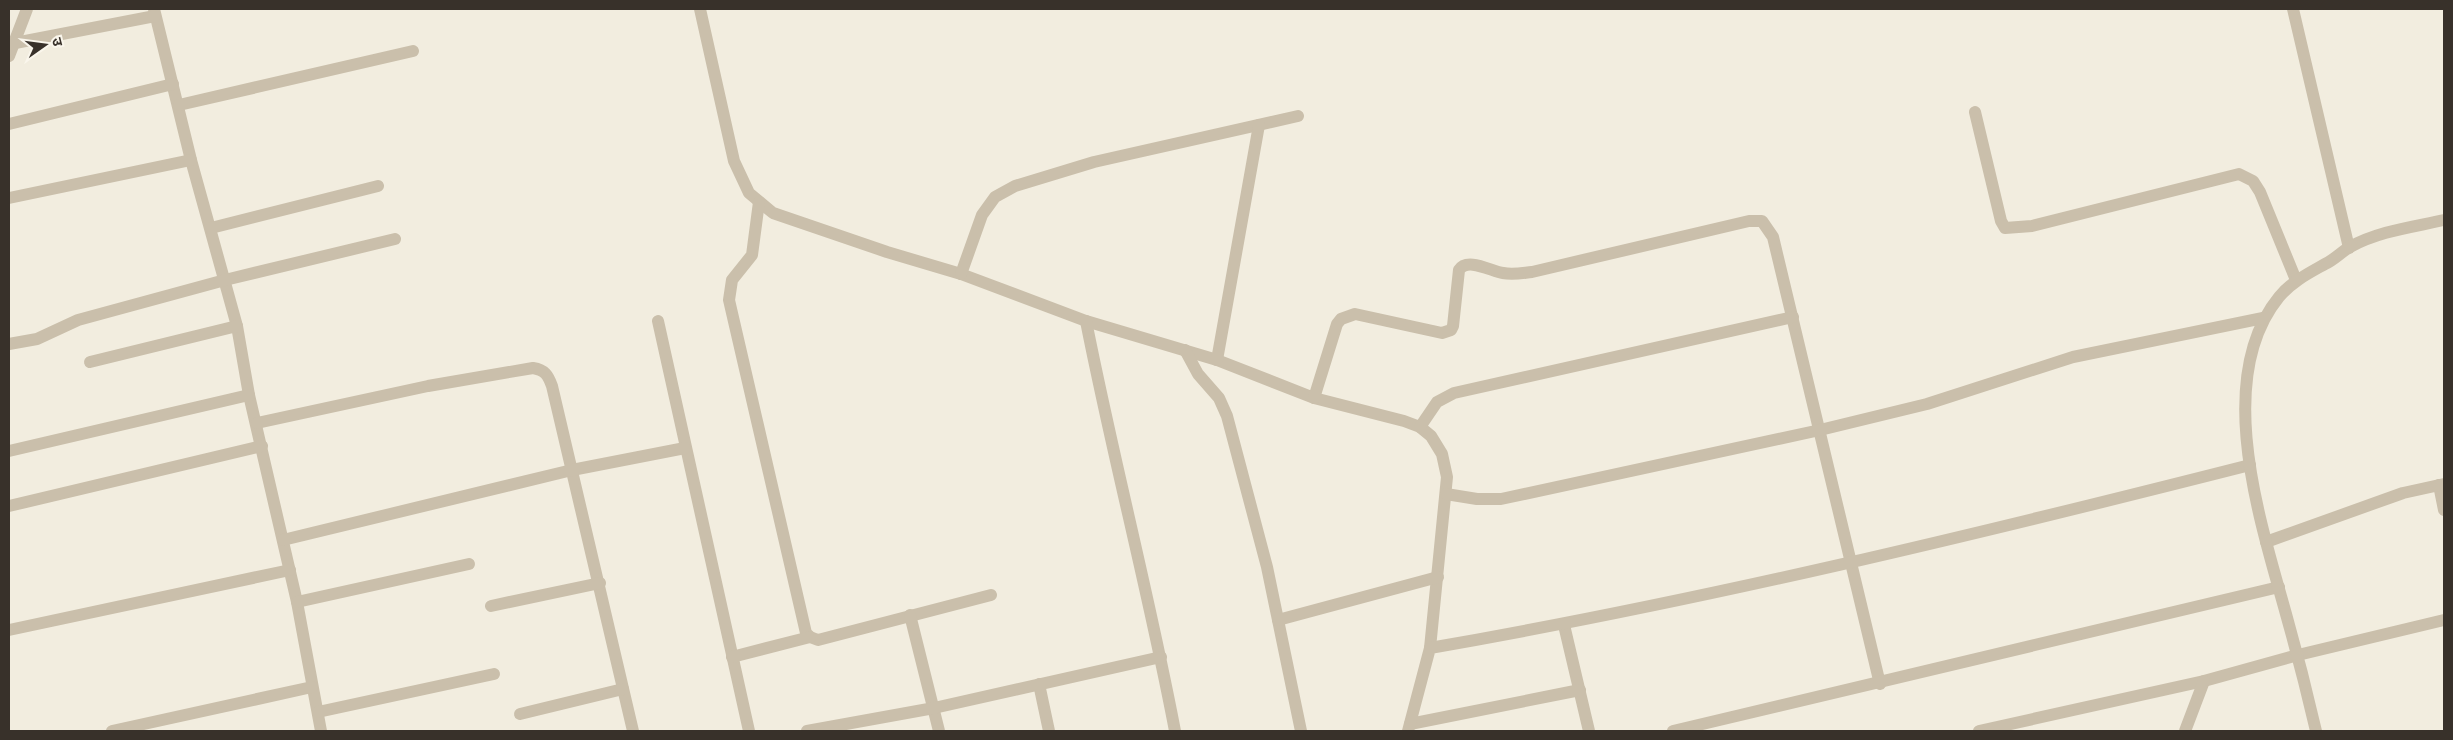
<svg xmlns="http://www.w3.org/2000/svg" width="2453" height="740" font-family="'DM Sans','Noto Sans Devanagari',sans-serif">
	<rect width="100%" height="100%" fill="#f2eddf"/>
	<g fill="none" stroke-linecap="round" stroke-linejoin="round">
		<g stroke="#cabfab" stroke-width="12">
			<polyline points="154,9 191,160 237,326 249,395 297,602 321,731"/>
			<polyline points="700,9 734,161 749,193 773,213 887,252 961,274 1086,321 1217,360 1314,398 1404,421 1420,427 1431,436 1442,454 1447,477 1430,648"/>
			<polyline points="2293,9 2349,248"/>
			<polyline points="15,43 155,16"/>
			<polyline points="9,56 27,9"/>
			<polyline points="179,105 413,51"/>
			<polyline points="1975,112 2001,221 2005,228 2032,226 2239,174 2253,181 2260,192 2296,280"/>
			<polyline points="9,124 173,84"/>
			<polyline points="9,198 191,160"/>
			<polyline points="759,202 752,255 732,280 729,300 806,633 810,637 818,640 991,595"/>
			<polyline points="211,228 378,186"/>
			<polyline points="961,274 982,215 995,197 1015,186 1094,162 1298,116"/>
			<polyline points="658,321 749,731"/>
			<path d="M1086 321C1113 458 1149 594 1175 731"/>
			<polyline points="9,344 37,339 78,320 225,280 395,239"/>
			<polyline points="1185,350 1198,374 1219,398 1227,416 1267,567 1301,731"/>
			<polyline points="1217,360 1259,125"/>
			<polyline points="90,362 237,326"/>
			<path d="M1314 398 1337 324 1341 319 1355 314 1442 333 1451 330 1453 326 1459 270C1467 257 1491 271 1503 273 1513 275 1522 273 1532 272L1749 221H1762L1773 237 1880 684"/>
			<path d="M257 423 428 386 533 368C545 370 548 375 552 386L633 731"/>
			<polyline points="1420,427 1437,402 1454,393 1793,317"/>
			<polyline points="9,451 249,395"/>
			<polyline points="2439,485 2444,510"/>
			<polyline points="1446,494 1477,499 1501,499 1820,430 1927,404 2073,357 2263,318"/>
			<polyline points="9,506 262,446"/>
			<polyline points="283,540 572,470 685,448"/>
			<polyline points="2266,542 2403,493 2444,484"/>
			<polyline points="297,602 469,564"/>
			<polyline points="491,606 600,583"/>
			<polyline points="910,615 939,731"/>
			<polyline points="1278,620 1438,577"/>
			<polyline points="1564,625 1589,731"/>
			<polyline points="9,630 290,570"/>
			<polyline points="732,657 810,637"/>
			<polyline points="1039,684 1049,731"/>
			<polyline points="318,712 494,674"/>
			<polyline points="520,714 623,689"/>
			<polyline points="1410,724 1580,690"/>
			<polyline points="112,731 312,687"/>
			<polyline points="807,731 934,708 1161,657"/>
			<path d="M1408 731 1430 648C1706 600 1978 534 2250 465"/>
			<polyline points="1673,731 2279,587"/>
			<polyline points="1979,731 2204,681 2298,655 2444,620"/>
			<polyline points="2185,731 2204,681"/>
			<path d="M2316 731C2307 692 2297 653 2286 614 2261 523 2212 379 2279 297 2291 282 2309 273 2325 264 2334 260 2341 252 2350 247 2379 231 2413 227 2444 220"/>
		</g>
	</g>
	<rect width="2453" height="740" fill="none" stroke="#38312a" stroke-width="20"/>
	<g transform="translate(45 45) rotate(76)" stroke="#faf6ec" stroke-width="4" paint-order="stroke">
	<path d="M0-4L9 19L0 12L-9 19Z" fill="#38312a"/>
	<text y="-8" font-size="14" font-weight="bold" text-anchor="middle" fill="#38312a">उ</text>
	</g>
</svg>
